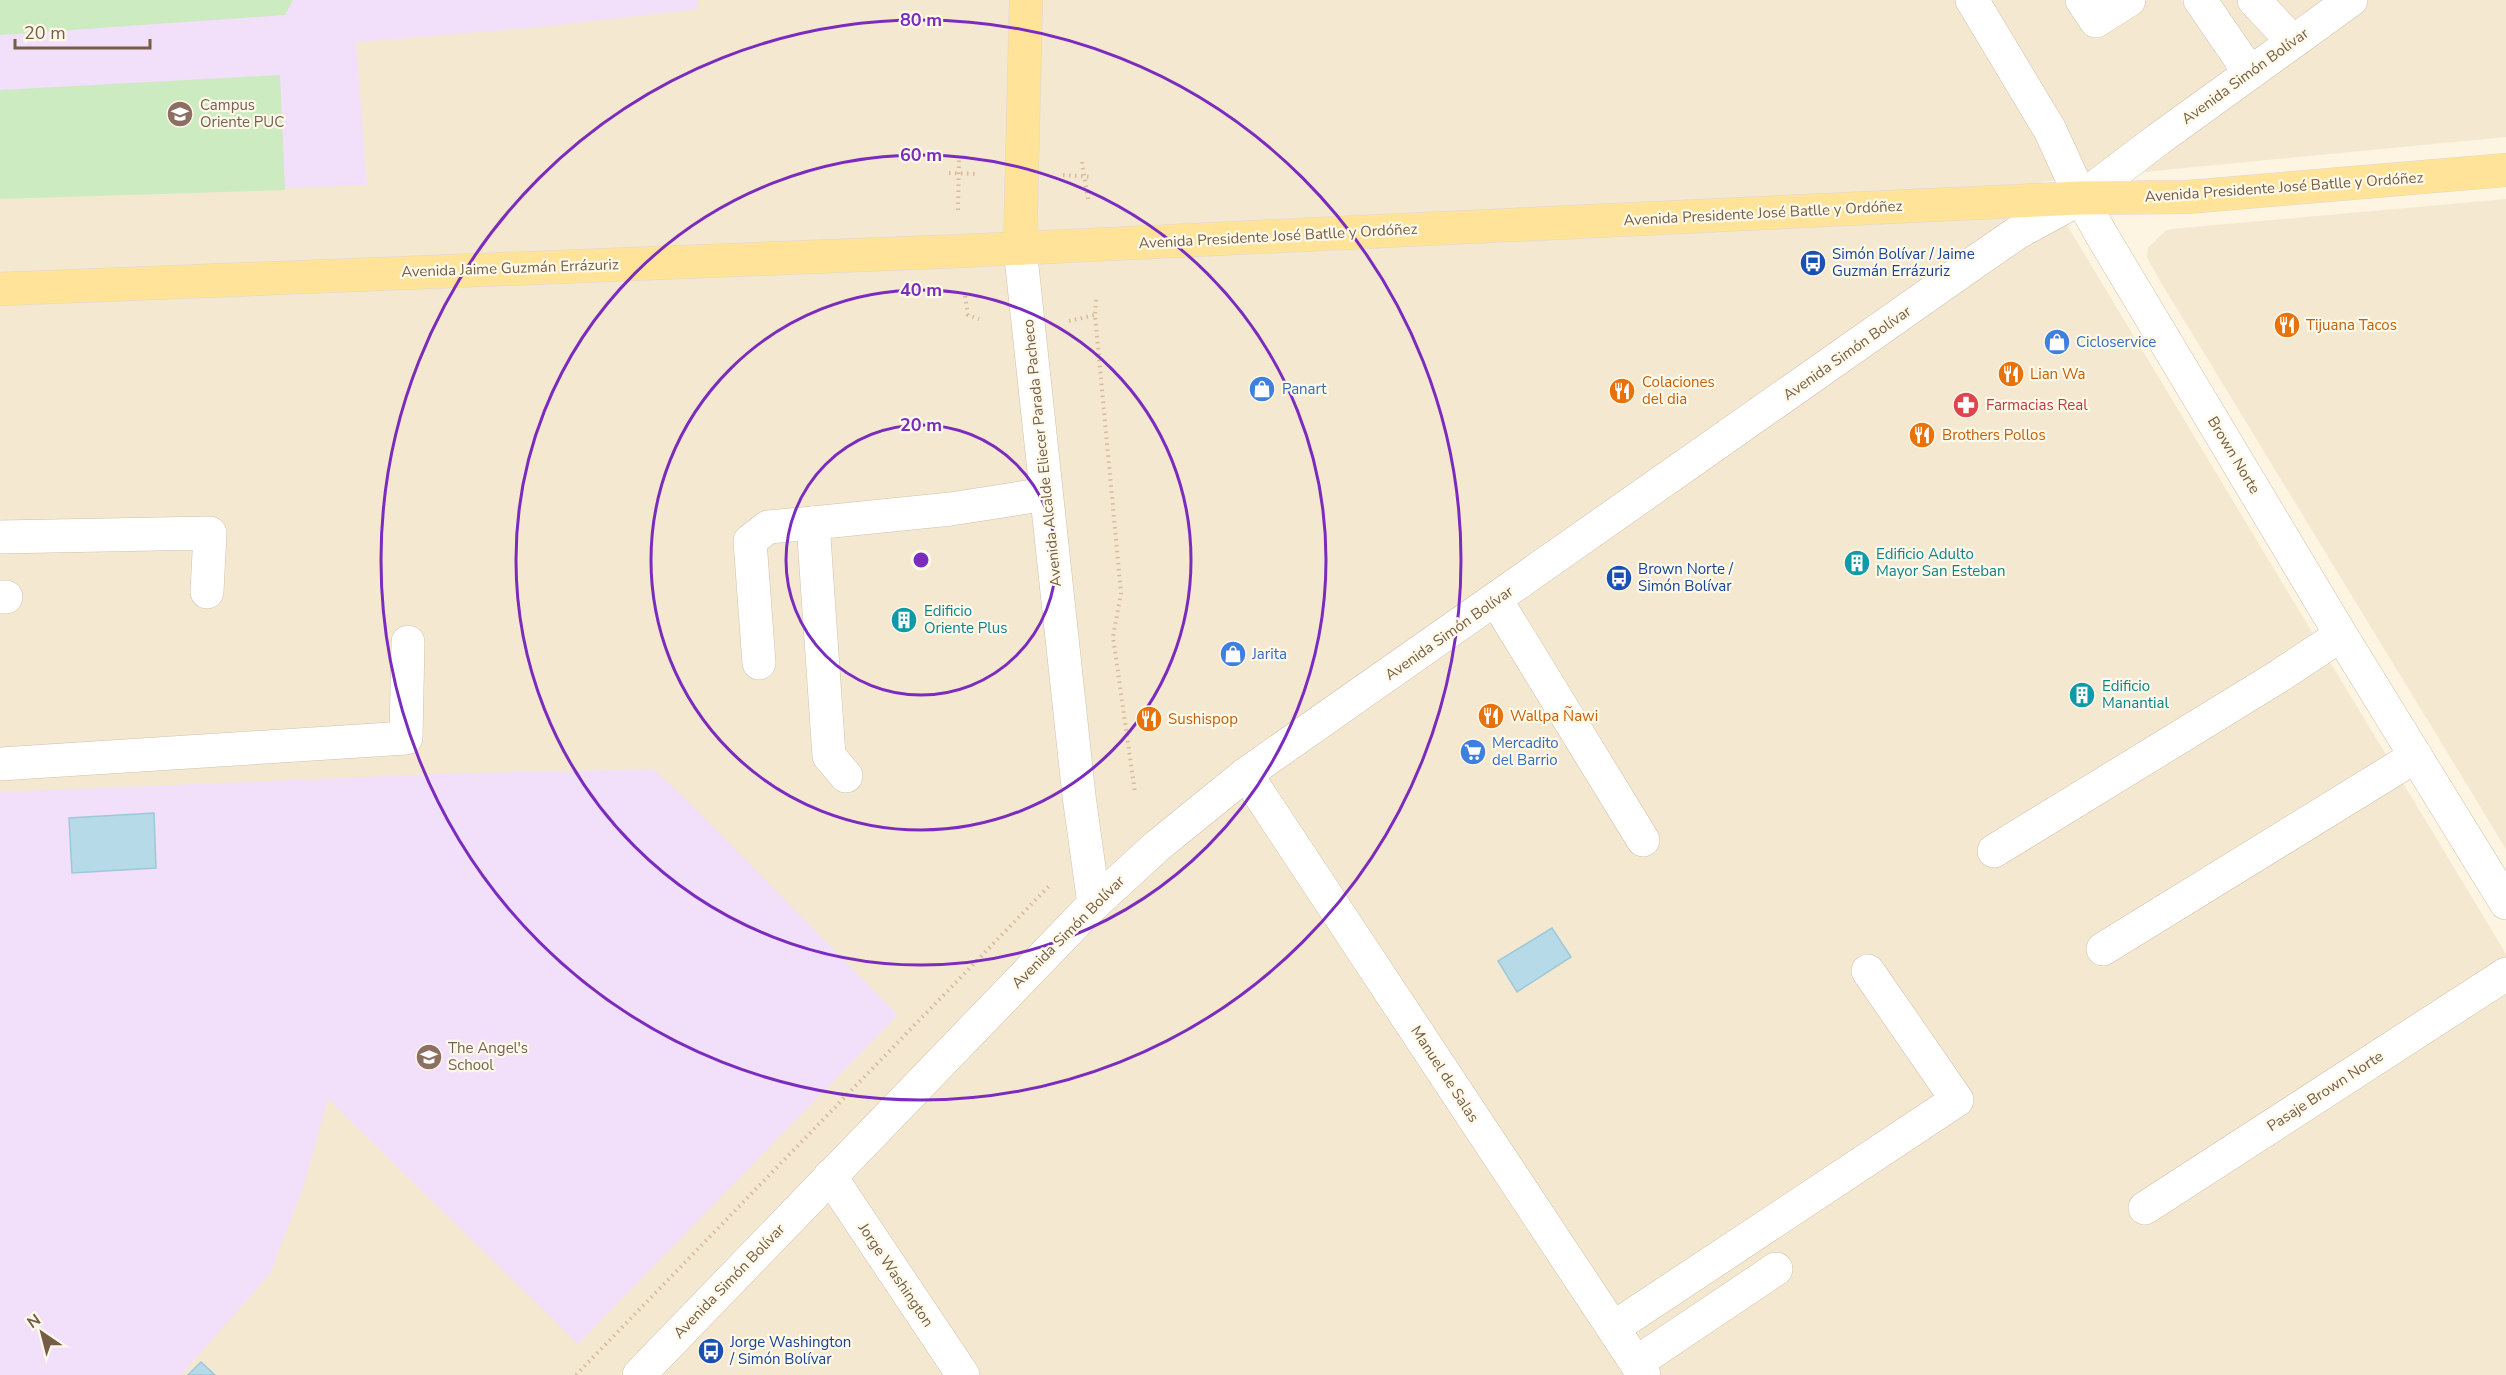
<svg xmlns="http://www.w3.org/2000/svg" width="2506" height="1375" font-family="'Nunito Sans',sans-serif">
	<rect width="100%" height="100%" fill="#fdf5e2"/>
	<g fill="#f5e8d0">
		<polygon points="0,0 2506,0 2506,137 2041,182 2506,954 2506,1375 0,1375"/>
		<polygon points="2506,199 2506,849 2157,276 2147,257 2148,248 2165,231 2171,229"/>
	</g>
	<g fill="#f2dff9">
		<polygon points="0,0 697,0 697,9 540,27 356,42 367,185 0,198"/>
		<polygon points="653,769 685,798 898,1015 578,1344 328,1099 304,1185 270,1274 181,1375 0,1375 0,792 435,774"/>
	</g>
	<g fill="#cdebc0">
		<polygon points="0,0 293,0 285,15 0,35"/>
		<polygon points="280,75 285,190 0,199 0,90"/>
	</g>
	<g fill="#b6dae7" stroke="#9cc9d9" stroke-width="1.5">
		<polygon points="154,813 156,868 72,873 69,818"/>
		<polygon points="1552,928 1571,957 1517,992 1498,961"/>
		<polygon points="201,1362 215,1375 188,1375"/>
	</g>
	<g fill="none" stroke-linecap="round" stroke-linejoin="round">
		<defs>
			<g id="minor">
				<polyline points="1972,0 2050,130 2081,198 2101,234 2341,635 2506,903"/>
				<polyline points="2082,0 2096,21 2129,0"/>
				<polyline points="2200,0 2250,73"/>
				<polyline points="2254,0 2293,42"/>
				<polyline points="1020,248 1079,796 1094,904"/>
				<polyline points="0,537 210,533 207,592"/>
				<polyline points="0,597 6,597"/>
				<polyline points="1496,600 1643,840"/>
				<polyline points="759,663 750,541 768,527 813,523"/>
				<polyline points="0,764 406,738 408,642"/>
				<polyline points="1246,774 1644,1375"/>
				<polyline points="846,776 829,756 813,523 951,509 1046,494"/>
				<polyline points="1994,851 2276,678 2341,635"/>
				<polyline points="2103,949 2416,756"/>
				<polyline points="830,1176 963,1375"/>
				<polyline points="2145,1208 2506,974"/>
				<polyline points="1613,1328 1957,1100 1868,971"/>
				<polyline points="1636,1363 1776,1269"/>
				<polyline points="639,1375 1094,904 1156,847 1246,774 1975,262 2017,233 2081,198 2160,138 2351,0"/>
			</g>
			<g id="major">
				<polyline points="1020,248 1026,0"/>
				<polyline points="0,289 961,251 2081,198 2188,197 2506,170"/>
			</g>
		</defs>
		<use href="#minor" stroke="#d0c0ab" stroke-width="34"/>
		<use href="#major" stroke="#ded8d3" stroke-width="34"/>
		<g stroke="#d8ba9c" stroke-width="4" stroke-dasharray="1.5 4.5" stroke-linecap="butt">
			<polyline points="1082,162 1088,199"/>
			<polyline points="949,173 978,174"/>
			<polyline points="1063,175 1092,177"/>
			<polyline points="958,210 959,157"/>
			<polyline points="965,296 968,315 979,319"/>
			<polyline points="1096,300 1095,315 1121,593 1113,637 1135,793"/>
			<polyline points="1069,321 1095,315"/>
			<polyline points="576,1375 1051,884"/>
		</g>
		<use href="#minor" stroke="#fff" stroke-width="33"/>
		<use href="#major" stroke="#fee398" stroke-width="33"/>
	</g>
	<g fill="none" stroke="#7b2cbf" stroke-width="3">
		<circle cx="921" cy="560" r="135"/>
		<circle cx="921" cy="560" r="270"/>
		<circle cx="921" cy="560" r="405"/>
		<circle cx="921" cy="560" r="540"/>
	</g>
	<defs>
		<symbol id="university-disc" viewBox="-11 -11 22 22"><circle r="9.5" fill="#8d6e63" stroke="#fff9e9"/><path d="M0-5L7-2L0 1L-7-2ZM-4 1L0 2.5L4 1V4Q0 6-4 4Z" fill="#fff"/></symbol>
		<symbol id="bus-disc" viewBox="-11 -11 22 22"><circle r="9.5" fill="#1a4fb4" stroke="#fff9e9"/><path d="M-5-6H5V4H4V6H2V4H-2V6H-4V4H-5ZM-3.5-4V0h7V-4ZM-3.5 1.2v1.5H-2V1.2ZM2 1.2v1.5H3.5V1.2Z" fill="#fff"/></symbol>
		<symbol id="restaurant-disc" viewBox="-11 -11 22 22"><circle r="9.5" fill="#e8710a" stroke="#fff9e9"/><path d="M-5-6h1v4h1v-4h1v4h1v-4h1v5L-1.5 .5V6h-2V.5L-5-1ZM5-6V6H3V1.5H1.5Q1.5-4 5-6Z" fill="#fff"/></symbol>
		<symbol id="shop-disc" viewBox="-11 -11 22 22"><circle r="9.5" fill="#3f7fe0" stroke="#fff9e9"/><path d="M-5-2.5h2.3a2.7 3.5 0 0 1 5.4 0H5L5.5 6h-11ZM-1.5-2.5h3a1.5 2.3 0 0 0-3 0Z" fill="#fff"/></symbol>
		<symbol id="pharmacy-disc" viewBox="-11 -11 22 22"><circle r="9.5" fill="#e0444e" stroke="#fff9e9"/><path d="M-2-6h4v4h4v4h-4v4h-4v-4h-4v-4h4Z" fill="#fff"/></symbol>
		<symbol id="building-disc" viewBox="-11 -11 22 22"><circle r="9.5" fill="#0f9aa8" stroke="#fff9e9"/><path d="M-4-6H4V6H1V3H-1V6H-4ZM-2.5-4.3h1.7v1.8h-1.7ZM.8-4.3h1.7v1.8H.8ZM-2.5-1h1.7V.8h-1.7ZM.8-1h1.7V.8H.8Z" fill="#fff"/></symbol>
		<symbol id="supermarket-disc" viewBox="-11 -11 22 22"><circle r="9.5" fill="#3f7fe0" stroke="#fff9e9"/><path d="M-6-5.5h2.5l.6 2H6L4.5 2H-2.5L-4.4-4H-6ZM-1.5 3.2a1.3 1.3 0 1 0 .1 0ZM3 3.2a1.3 1.3 0 1 0 .1 0Z" fill="#fff"/></symbol>
		<symbol id="school-disc" viewBox="-11 -11 22 22"><circle r="9.5" fill="#8d6e63" stroke="#fff9e9"/><path d="M0-5L7-2L0 1L-7-2ZM-4 1L0 2.5L4 1V4Q0 6-4 4Z" fill="#fff"/></symbol>
	</defs>
	<g fill-rule="evenodd">
		<use href="#university-disc" x="165" y="99" width="30" height="30"/>
		<use href="#bus-disc" x="1798" y="248" width="30" height="30"/>
		<use href="#restaurant-disc" x="2272" y="310" width="30" height="30"/>
		<use href="#shop-disc" x="2042" y="327" width="30" height="30"/>
		<use href="#restaurant-disc" x="1996" y="359" width="30" height="30"/>
		<use href="#shop-disc" x="1247" y="374" width="30" height="30"/>
		<use href="#restaurant-disc" x="1607" y="376" width="30" height="30"/>
		<use href="#pharmacy-disc" x="1951" y="390" width="30" height="30"/>
		<use href="#restaurant-disc" x="1907" y="420" width="30" height="30"/>
		<use href="#building-disc" x="1842" y="548" width="30" height="30"/>
		<use href="#bus-disc" x="1604" y="563" width="30" height="30"/>
		<use href="#building-disc" x="889" y="605" width="30" height="30"/>
		<use href="#shop-disc" x="1218" y="639" width="30" height="30"/>
		<use href="#building-disc" x="2067" y="680" width="30" height="30"/>
		<use href="#restaurant-disc" x="1476" y="701" width="30" height="30"/>
		<use href="#restaurant-disc" x="1134" y="704" width="30" height="30"/>
		<use href="#supermarket-disc" x="1458" y="737" width="30" height="30"/>
		<use href="#school-disc" x="414" y="1042" width="30" height="30"/>
		<use href="#bus-disc" x="696" y="1336" width="30" height="30"/>
	</g>
	<g text-anchor="middle" stroke-width="4.5" stroke-linejoin="round" paint-order="stroke">
		<g font-size="15" fill="#755d47" stroke="#fff9e9">
			<text transform="translate(2245 76) rotate(-36)" y="5">Avenida Simón Bolívar</text>
			<text transform="translate(2284 187) rotate(-4)" y="5">Avenida Presidente José Batlle y Ordóñez</text>
			<text transform="translate(1763 213) rotate(-3)" y="5">Avenida Presidente José Batlle y Ordóñez</text>
			<text transform="translate(1278 236) rotate(-3)" y="5">Avenida Presidente José Batlle y Ordóñez</text>
			<text transform="translate(510 268) rotate(-2)" y="5">Avenida Jaime Guzmán Errázuriz</text>
			<text transform="translate(1847 353) rotate(-35)" y="5">Avenida Simón Bolívar</text>
			<text transform="translate(1042 453) rotate(-96)" y="5">Avenida Alcalde Eliecer Parada Pacheco</text>
			<text transform="translate(2234 455) rotate(59)" y="5">Brown Norte</text>
			<text transform="translate(1449 633) rotate(-35)" y="5">Avenida Simón Bolívar</text>
			<text transform="translate(1068 932) rotate(-45)" y="5">Avenida Simón Bolívar</text>
			<text transform="translate(1445 1074) rotate(57)" y="5">Manuel de Salas</text>
			<text transform="translate(2325 1091) rotate(-33)" y="5">Pasaje Brown Norte</text>
			<text transform="translate(896 1275) rotate(56)" y="5">Jorge Washington</text>
			<text transform="translate(729 1281) rotate(-46)" y="5">Avenida Simón Bolívar</text>
		</g>
		<g font-size="15" fill="#785e54" stroke="#fff9e9" text-anchor="start">
			<text x="200" y="110">Campus<tspan x="200" dy="17">Oriente PUC</tspan></text>
			<text x="448" y="1053">The Angel's<tspan x="448" dy="17">School</tspan></text>
		</g>
		<g font-size="15" fill="#164399" stroke="#fff9e9" text-anchor="start">
			<text x="1832" y="259">Simón Bolívar / Jaime<tspan x="1832" dy="17">Guzmán Errázuriz</tspan></text>
			<text x="1638" y="574">Brown Norte /<tspan x="1638" dy="17">Simón Bolívar</tspan></text>
			<text x="730" y="1347">Jorge Washington<tspan x="730" dy="17">/ Simón Bolívar</tspan></text>
		</g>
		<g font-size="15" fill="#c56008" stroke="#fff9e9" text-anchor="start">
			<text x="2306" y="330">Tijuana Tacos</text>
			<text x="2030" y="379">Lian Wa</text>
			<text x="1642" y="387">Colaciones<tspan x="1642" dy="17">del dia</tspan></text>
			<text x="1942" y="440">Brothers Pollos</text>
			<text x="1510" y="721">Wallpa Ñawi</text>
			<text x="1168" y="724">Sushispop</text>
		</g>
		<g font-size="15" fill="#366cbe" stroke="#fff9e9" text-anchor="start">
			<text x="2076" y="347">Cicloservice</text>
			<text x="1282" y="394">Panart</text>
			<text x="1252" y="659">Jarita</text>
			<text x="1492" y="748">Mercadito<tspan x="1492" dy="17">del Barrio</tspan></text>
		</g>
		<g font-size="15" fill="#be3a42" stroke="#fff9e9" text-anchor="start">
			<text x="1986" y="410">Farmacias Real</text>
		</g>
		<g font-size="15" fill="#0d838f" stroke="#fff9e9" text-anchor="start">
			<text x="1876" y="559">Edificio Adulto<tspan x="1876" dy="17">Mayor San Esteban</tspan></text>
			<text x="924" y="616">Edificio<tspan x="924" dy="17">Oriente Plus</tspan></text>
			<text x="2102" y="691">Edificio<tspan x="2102" dy="17">Manantial</tspan></text>
		</g>
	</g>
	<circle cx="921" cy="560" r="9" fill="#7b2cbf" stroke="#fff9e9" stroke-width="3"/>
	<g font-size="18" text-anchor="middle" font-weight="bold" fill="#7b2cbf" stroke="#fff9e9" stroke-width="4.5" stroke-linejoin="round" paint-order="stroke">
		<text x="921" y="26">80 m</text>
		<text x="921" y="161">60 m</text>
		<text x="921" y="296">40 m</text>
		<text x="921" y="431">20 m</text>
	</g>
	<g transform="translate(42 1333) rotate(325)" stroke="#fff9e9" stroke-width="4.5" paint-order="stroke">
	<path d="M0-4.5L10 22L0 15L-10 22Z" fill="#755d47"/>
	<text y="-9" font-size="16" font-weight="bold" text-anchor="middle" fill="#755d47">N</text>
	</g>
	<path d="M15 39v9h135v-9" fill="none" stroke="#755d47" stroke-width="3"/>
	<text x="24" y="39" font-size="18" fill="#755d47" stroke="#fff9e9" stroke-width="4.5" paint-order="stroke">20 m</text>
</svg>
